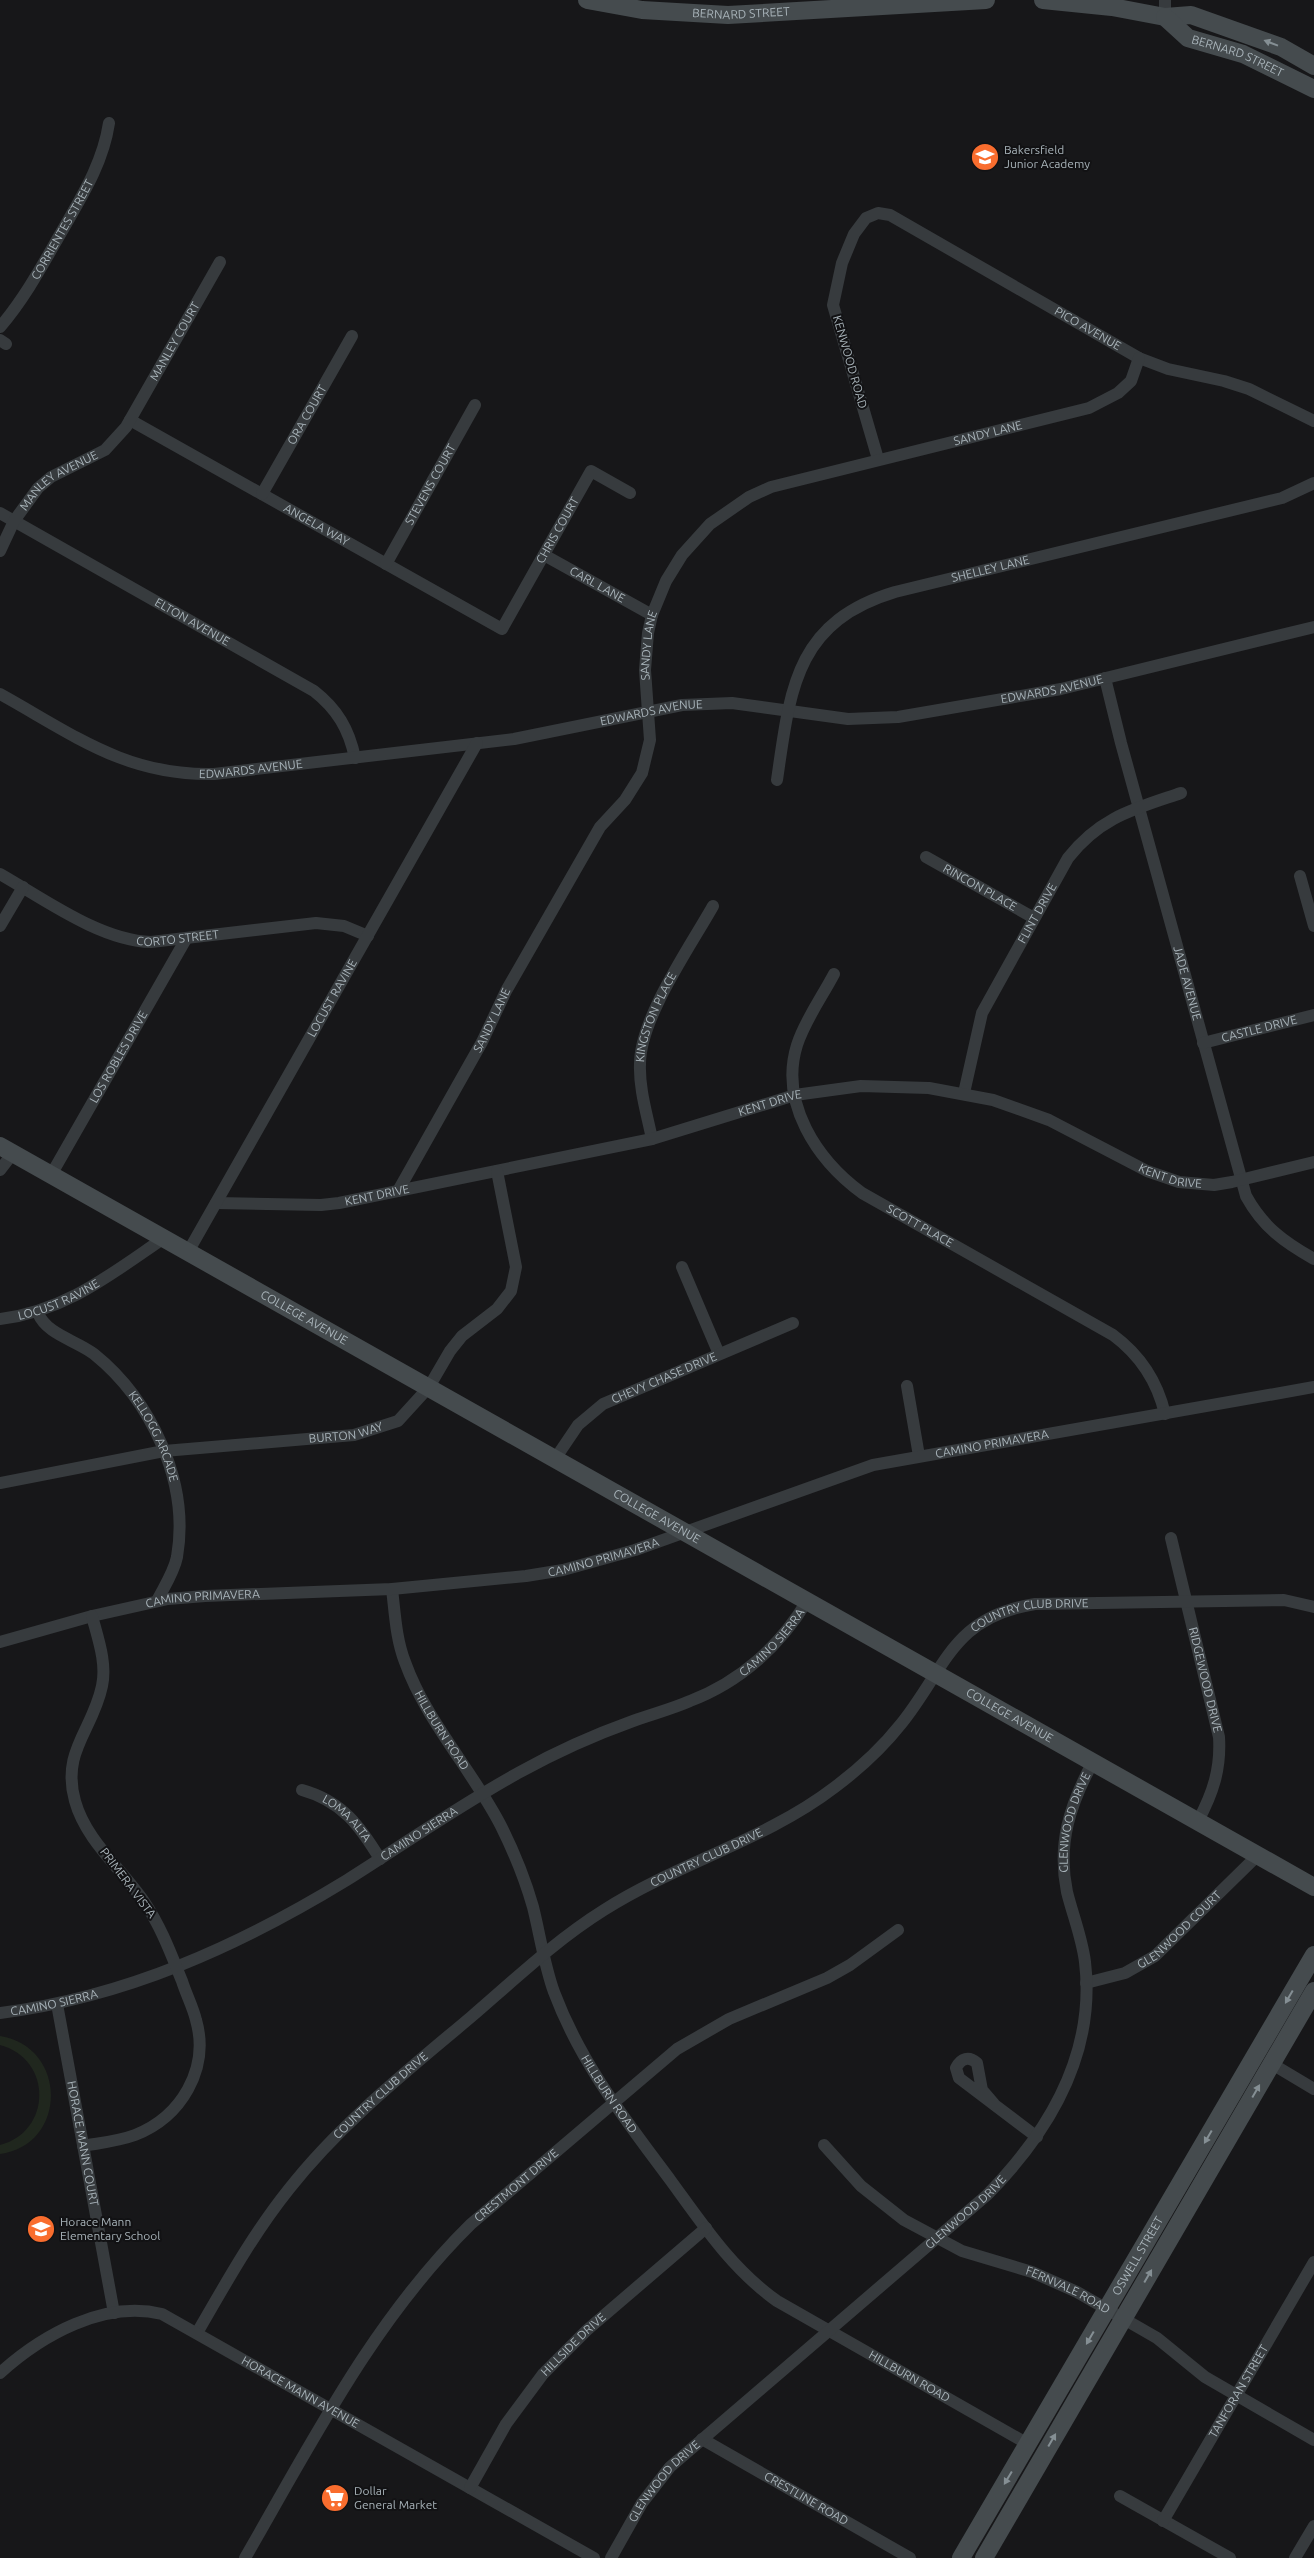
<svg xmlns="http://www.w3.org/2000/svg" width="1314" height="2558" font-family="Ubuntu,sans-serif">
	<rect width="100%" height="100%" fill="#171719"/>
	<path fill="#20271e" d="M0 2036C68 2047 68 2145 0 2154V2145C52 2132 53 2059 0 2045Z"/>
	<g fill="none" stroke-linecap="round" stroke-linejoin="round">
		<g stroke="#373b3e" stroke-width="12">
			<polyline points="1165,17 1165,0"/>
			<path id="s1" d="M0 327C25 298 43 264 62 231 82 196 103 163 109 123"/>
			<polyline points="0,340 6,344"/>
			<path id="s2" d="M130 420 502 629 591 471 630 493"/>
			<path id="s3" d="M878 459 833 305 842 263 854 234 866 218 878 213 890 215 1139 358 1168 369 1224 381 1249 389 1314 421"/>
			<path id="s4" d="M262 494 352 336"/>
			<path id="s5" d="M0 513 314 691C337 709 349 729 355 758"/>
			<path id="s6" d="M0 551 14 521 38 488 51 477 105 450 126 427 220 262"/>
			<path id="s7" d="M544 555 652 615"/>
			<path id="s8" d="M386 564 475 405"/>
			<path id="s9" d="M1105 678 1121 743 1246 1196C1263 1227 1284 1242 1314 1259"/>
			<path id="s10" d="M0 694C74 735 126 776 214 774L514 739 682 705 732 703 848 719 898 717 1061 689 1314 627"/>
			<path id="s11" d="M777 780C790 690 795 622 895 592L1282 498 1314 483"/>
			<path id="s12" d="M926 857 1034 918"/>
			<path id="s13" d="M0 874C44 899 101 941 151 942L316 923 344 926 368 936"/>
			<polyline points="1300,876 1314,926"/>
			<polyline points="0,926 23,887"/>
			<path id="s14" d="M834 974C822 997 805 1020 797 1045 779 1103 817 1160 862 1193L1113 1335C1140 1355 1157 1380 1165 1414"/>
			<path id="s15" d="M1203 1043 1314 1015"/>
			<path id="s16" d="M964 1093 982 1013 1068 858C1100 817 1134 809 1181 793"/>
			<path id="s17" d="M652 1139C647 1114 639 1089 640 1064 640 1018 690 947 713 906"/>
			<polyline points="0,1170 13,1153"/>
			<path id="s18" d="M51 1175 186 939"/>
			<path id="s19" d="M398 1191 482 1042 506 991 600 827 625 800 642 773 650 740 645 670 648 633 652 615 666 581 682 555 710 524 749 497 771 487 1089 408 1118 393 1131 381 1139 358"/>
			<path id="s20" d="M216 1203 321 1205 339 1203 652 1139 795 1095 861 1086 929 1088 993 1100 1049 1120 1147 1171 1179 1182 1214 1185 1232 1182 1314 1162"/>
			<path id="s21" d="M188 1252 477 743"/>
			<polyline points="682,1267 719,1354"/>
			<path id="s22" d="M38 1313C47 1335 76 1340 94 1354 151 1400 190 1482 177 1557 174 1572 164 1587 157 1601"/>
			<path id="s23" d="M0 1319C66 1311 111 1274 164 1238"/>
			<polyline points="907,1386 919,1456"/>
			<path id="s24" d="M555 1459 578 1425 603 1404 793 1323"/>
			<path id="s25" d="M0 1483 164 1451 354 1435 398 1421 429 1387 450 1351 462 1336 497 1309 511 1291 516 1267 497 1171"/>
			<path id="s26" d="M1171 1538 1219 1737C1221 1769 1213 1793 1198 1821"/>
			<path id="s27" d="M392 1589C395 1614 396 1639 405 1662 426 1721 473 1771 501 1826 514 1852 525 1879 533 1907 540 1935 544 1964 554 1992 581 2064 625 2119 671 2181 703 2225 732 2269 777 2301L1028 2444"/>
			<path id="s28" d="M0 1642 92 1616 168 1599 205 1596 392 1589 526 1576 563 1570 635 1550 873 1465 1314 1387"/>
			<path id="s29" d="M302 1790C342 1801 360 1826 380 1859"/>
			<path id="s30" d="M1086 1983 1125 1973 1155 1956 1258 1855"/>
			<path id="s31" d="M57 2004 114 2313"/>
			<path id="s32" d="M0 2013C126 1997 239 1946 347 1880 404 1844 460 1805 520 1772 556 1752 594 1735 633 1721 652 1714 672 1709 690 1701 740 1682 780 1646 807 1601"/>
			<polyline points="1272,2064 1314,2089"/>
			<path d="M994 2104 982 2090 977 2063C969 2056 961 2058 956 2068L959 2078 1037 2137"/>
			<path id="s33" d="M824 2145 861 2186 904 2220 962 2251 1032 2272 1077 2292 1157 2338 1205 2377 1314 2440"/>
			<path d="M83 2146C100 2143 119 2141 135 2135 181 2117 210 2069 196 2020 193 2007 186 1994 182 1981 171 1954 161 1927 145 1903 122 1869 86 1841 75 1801 61 1751 93 1730 102 1686 107 1663 98 1639 92 1616"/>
			<path id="s34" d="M197 2333C226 2283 253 2234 289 2189 341 2123 407 2071 471 2017 514 1980 556 1940 604 1910 678 1863 766 1840 835 1787 859 1769 882 1748 901 1724 946 1668 952 1617 1035 1604L1284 1600 1314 1607"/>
			<path id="s35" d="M0 2373C42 2335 104 2300 162 2314L594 2558"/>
			<path id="s36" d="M702 2439 910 2558"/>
			<path id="s37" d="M470 2488 506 2424 543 2374 587 2330 706 2228"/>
			<polyline points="1120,2496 1230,2558"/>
			<path id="s38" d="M1163 2521 1314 2262"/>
			<path id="s39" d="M245 2558C312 2442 374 2319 471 2224L677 2049 729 2019 827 1978 850 1965 898 1930"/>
			<path id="s40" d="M611 2558 642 2503 670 2467 987 2195C1049 2132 1096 2054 1085 1962 1082 1938 1073 1916 1067 1892 1057 1844 1070 1804 1093 1762"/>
			<polyline points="1295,2558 1314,2526"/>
		</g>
		<g stroke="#454b4e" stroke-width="18">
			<path id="s41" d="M587 0 642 10 728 15 986 0"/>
			<polyline points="1043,0 1112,7 1165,17 1191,15 1281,47 1314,66"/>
			<path id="s42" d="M1165 17 1188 38 1243 54 1314 89"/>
			<path id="s43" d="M0 1146 1314 1887"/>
			<path id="s44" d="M961 2558 1314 1955"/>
			<polyline points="984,2558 1314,1991"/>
		</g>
	</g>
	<defs><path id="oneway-solid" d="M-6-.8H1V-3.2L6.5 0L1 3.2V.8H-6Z" transform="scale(1.25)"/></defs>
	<g fill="#858f94">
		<use href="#oneway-solid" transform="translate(1271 43) rotate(-159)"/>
		<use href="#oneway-solid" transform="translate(1289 1997) rotate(120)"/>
		<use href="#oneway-solid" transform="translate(1256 2091) rotate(-60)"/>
		<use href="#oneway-solid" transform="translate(1208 2137) rotate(120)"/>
		<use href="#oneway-solid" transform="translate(1148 2276) rotate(-60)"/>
		<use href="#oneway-solid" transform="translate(1090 2338) rotate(120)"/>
		<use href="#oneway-solid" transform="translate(1052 2440) rotate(-60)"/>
		<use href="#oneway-solid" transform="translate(1008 2478) rotate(121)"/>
	</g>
	<defs>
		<symbol id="school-disc" viewBox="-11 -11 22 22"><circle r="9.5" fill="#f96d2e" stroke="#121214"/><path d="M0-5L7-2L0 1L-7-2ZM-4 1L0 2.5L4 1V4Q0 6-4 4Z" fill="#fff"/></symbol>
		<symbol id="supermarket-disc" viewBox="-11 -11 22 22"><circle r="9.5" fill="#f96d2e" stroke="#121214"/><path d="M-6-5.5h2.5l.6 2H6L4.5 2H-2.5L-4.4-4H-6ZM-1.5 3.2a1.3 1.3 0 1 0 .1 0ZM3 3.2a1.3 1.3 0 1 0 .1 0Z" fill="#fff"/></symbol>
	</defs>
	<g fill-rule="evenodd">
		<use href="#school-disc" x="969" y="141" width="32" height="32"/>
		<use href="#school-disc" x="25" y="2213" width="32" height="32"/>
		<use href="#supermarket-disc" x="319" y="2482" width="32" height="32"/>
	</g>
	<g text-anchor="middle" stroke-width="4" stroke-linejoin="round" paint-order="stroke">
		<g font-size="12" fill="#a8b3b9" stroke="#121214">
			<text dy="4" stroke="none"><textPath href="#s41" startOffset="155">BERNARD STREET</textPath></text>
			<text dy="4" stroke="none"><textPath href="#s42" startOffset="84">BERNARD STREET</textPath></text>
			<text dy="4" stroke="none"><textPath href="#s1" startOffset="116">CORRIENTES STREET</textPath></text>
			<text dy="4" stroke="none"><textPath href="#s3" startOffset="508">PICO AVENUE</textPath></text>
			<text dy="4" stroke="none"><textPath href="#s6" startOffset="281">MANLEY COURT</textPath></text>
			<text transform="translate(850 362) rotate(74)" y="4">KENWOOD ROAD</text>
			<text dy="4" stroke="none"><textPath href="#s4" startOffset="91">ORA COURT</textPath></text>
			<text dy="4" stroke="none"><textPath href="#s19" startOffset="1049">SANDY LANE</textPath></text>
			<text dy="4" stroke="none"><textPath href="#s6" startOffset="95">MANLEY AVENUE</textPath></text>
			<text dy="4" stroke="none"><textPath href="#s8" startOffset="91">STEVENS COURT</textPath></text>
			<text dy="4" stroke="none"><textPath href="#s2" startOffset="214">ANGELA WAY</textPath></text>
			<text dy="4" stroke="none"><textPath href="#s2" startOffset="540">CHRIS COURT</textPath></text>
			<text dy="4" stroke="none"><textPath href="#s11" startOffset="338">SHELLEY LANE</textPath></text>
			<text dy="4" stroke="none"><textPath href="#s7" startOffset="61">CARL LANE</textPath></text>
			<text dy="4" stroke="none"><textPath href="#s5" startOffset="221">ELTON AVENUE</textPath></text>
			<text dy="4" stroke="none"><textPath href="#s19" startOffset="614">SANDY LANE</textPath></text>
			<text dy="4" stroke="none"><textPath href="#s10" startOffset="1079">EDWARDS AVENUE</textPath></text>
			<text dy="4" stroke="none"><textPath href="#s10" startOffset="674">EDWARDS AVENUE</textPath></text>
			<text dy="4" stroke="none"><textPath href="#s10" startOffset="269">EDWARDS AVENUE</textPath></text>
			<text dy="4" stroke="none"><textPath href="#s12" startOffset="62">RINCON PLACE</textPath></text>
			<text dy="4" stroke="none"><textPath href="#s16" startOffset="196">FLINT DRIVE</textPath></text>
			<text dy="4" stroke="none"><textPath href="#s13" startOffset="194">CORTO STREET</textPath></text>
			<text dy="4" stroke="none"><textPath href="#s9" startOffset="316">JADE AVENUE</textPath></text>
			<text dy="4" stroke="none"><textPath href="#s21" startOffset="292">LOCUST RAVINE</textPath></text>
			<text dy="4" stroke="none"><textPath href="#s17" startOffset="126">KINGSTON PLACE</textPath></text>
			<text dy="4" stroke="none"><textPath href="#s19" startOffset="195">SANDY LANE</textPath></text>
			<text dy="4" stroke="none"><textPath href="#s15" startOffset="58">CASTLE DRIVE</textPath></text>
			<text dy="4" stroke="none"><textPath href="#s18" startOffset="136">LOS ROBLES DRIVE</textPath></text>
			<text dy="4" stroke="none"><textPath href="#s20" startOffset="566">KENT DRIVE</textPath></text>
			<text dy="4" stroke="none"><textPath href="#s20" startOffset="986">KENT DRIVE</textPath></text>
			<text dy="4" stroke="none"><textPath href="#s20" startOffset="162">KENT DRIVE</textPath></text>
			<text dy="4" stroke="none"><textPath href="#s14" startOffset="319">SCOTT PLACE</textPath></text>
			<text dy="4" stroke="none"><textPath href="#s23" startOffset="62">LOCUST RAVINE</textPath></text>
			<text dy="4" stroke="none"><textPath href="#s43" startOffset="349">COLLEGE AVENUE</textPath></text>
			<text dy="4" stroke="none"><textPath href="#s24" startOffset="140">CHEVY CHASE DRIVE</textPath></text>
			<text dy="4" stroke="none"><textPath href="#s25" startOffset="350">BURTON WAY</textPath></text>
			<text dy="4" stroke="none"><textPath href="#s22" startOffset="174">KELLOGG ARCADE</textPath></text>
			<text dy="4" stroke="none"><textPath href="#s28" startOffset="1018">CAMINO PRIMAVERA</textPath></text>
			<text dy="4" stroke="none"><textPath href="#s43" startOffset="754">COLLEGE AVENUE</textPath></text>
			<text dy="4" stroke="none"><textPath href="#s28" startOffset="612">CAMINO PRIMAVERA</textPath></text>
			<text dy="4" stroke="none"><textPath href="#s28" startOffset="208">CAMINO PRIMAVERA</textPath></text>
			<text dy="4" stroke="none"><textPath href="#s34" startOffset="1126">COUNTRY CLUB DRIVE</textPath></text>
			<text dy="4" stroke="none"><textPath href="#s32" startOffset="865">CAMINO SIERRA</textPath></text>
			<text dy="4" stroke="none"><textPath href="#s26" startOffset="146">RIDGEWOOD DRIVE</textPath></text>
			<text dy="4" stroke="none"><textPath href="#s43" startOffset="1159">COLLEGE AVENUE</textPath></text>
			<text dy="4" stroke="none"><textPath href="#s27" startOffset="152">HILLBURN ROAD</textPath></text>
			<text dy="4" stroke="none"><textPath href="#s29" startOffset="54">LOMA ALTA</textPath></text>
			<text dy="4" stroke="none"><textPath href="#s40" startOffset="932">GLENWOOD DRIVE</textPath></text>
			<text dy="4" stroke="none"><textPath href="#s32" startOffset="460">CAMINO SIERRA</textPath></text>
			<text dy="4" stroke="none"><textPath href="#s34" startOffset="708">COUNTRY CLUB DRIVE</textPath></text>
			<text transform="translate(128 1883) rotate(53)" y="4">PRIMERA VISTA</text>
			<text dy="4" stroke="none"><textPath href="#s30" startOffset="110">GLENWOOD COURT</textPath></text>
			<text dy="4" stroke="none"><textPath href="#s32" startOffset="55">CAMINO SIERRA</textPath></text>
			<text dy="4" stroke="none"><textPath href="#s27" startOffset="556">HILLBURN ROAD</textPath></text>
			<text dy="4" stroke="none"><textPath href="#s34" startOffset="302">COUNTRY CLUB DRIVE</textPath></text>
			<text dy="4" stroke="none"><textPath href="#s31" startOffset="142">HORACE MANN COURT</textPath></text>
			<text dy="4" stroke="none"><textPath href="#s39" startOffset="464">CRESTMONT DRIVE</textPath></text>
			<text dy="4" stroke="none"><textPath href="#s40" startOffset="499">GLENWOOD DRIVE</textPath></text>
			<text dy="4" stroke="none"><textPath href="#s44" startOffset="350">OSWELL STREET</textPath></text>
			<text dy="4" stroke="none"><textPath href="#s33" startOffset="289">FERNVALE ROAD</textPath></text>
			<text dy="4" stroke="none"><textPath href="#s37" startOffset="178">HILLSIDE DRIVE</textPath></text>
			<text dy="4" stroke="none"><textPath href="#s27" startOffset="976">HILLBURN ROAD</textPath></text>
			<text dy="4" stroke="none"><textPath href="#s38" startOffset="150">TANFORAN STREET</textPath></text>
			<text dy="4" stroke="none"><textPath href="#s35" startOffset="338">HORACE MANN AVENUE</textPath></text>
			<text dy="4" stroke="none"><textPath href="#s40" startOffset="94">GLENWOOD DRIVE</textPath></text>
			<text dy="4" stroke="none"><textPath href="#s36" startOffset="120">CRESTLINE ROAD</textPath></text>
		</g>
		<g font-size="12" fill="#a8b3b9" stroke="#121214" text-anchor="start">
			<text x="1004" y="154">Bakersfield<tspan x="1004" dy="14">Junior Academy</tspan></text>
			<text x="60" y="2226">Horace Mann<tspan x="60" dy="14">Elementary School</tspan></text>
			<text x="354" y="2495">Dollar<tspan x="354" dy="14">General Market</tspan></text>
		</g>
	</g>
</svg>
